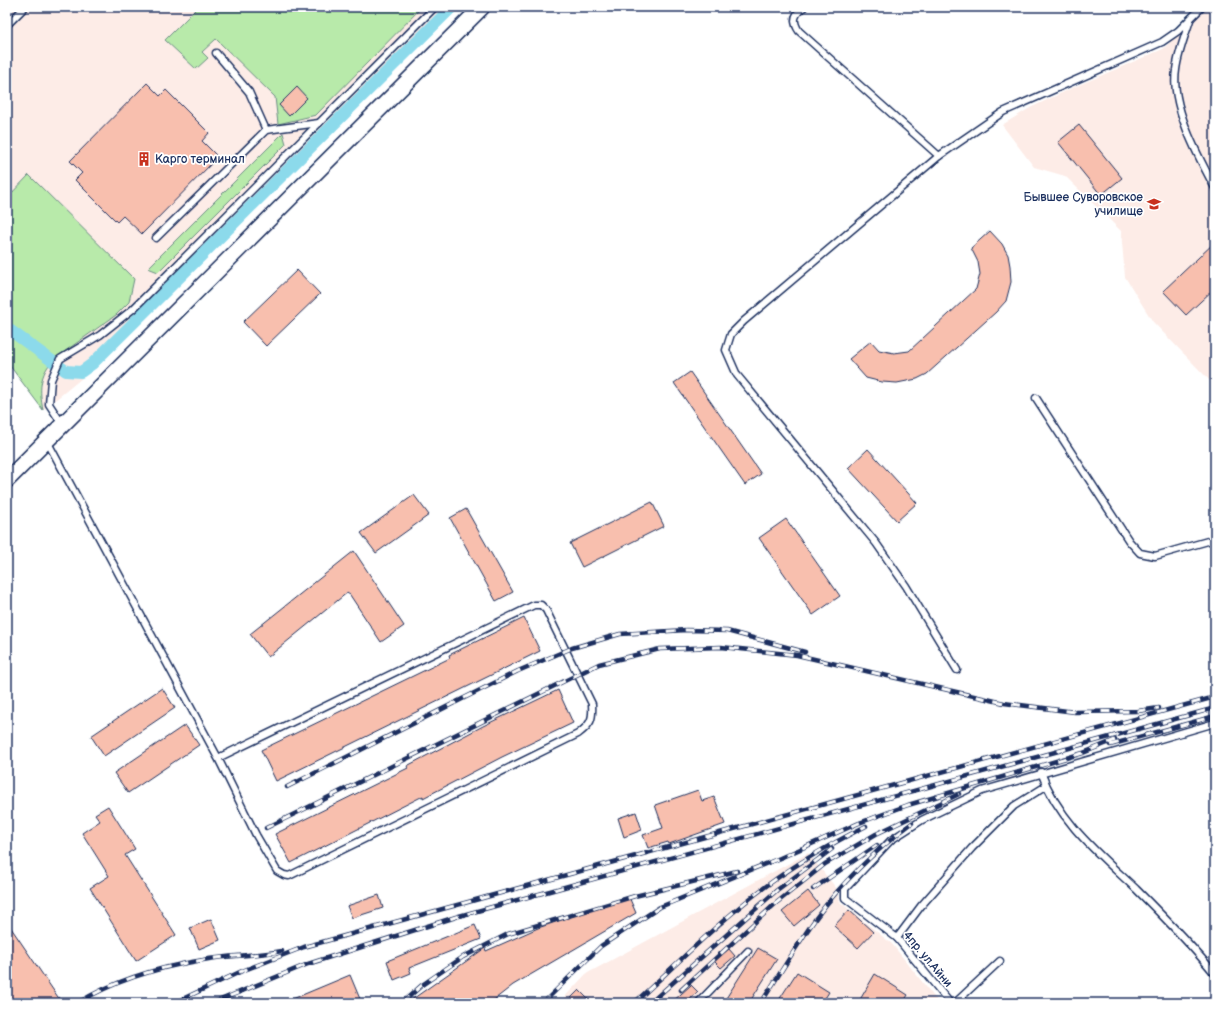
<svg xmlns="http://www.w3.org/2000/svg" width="1222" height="1010" font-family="'Balsamiq Sans',sans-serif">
	<rect width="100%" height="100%" fill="#fff"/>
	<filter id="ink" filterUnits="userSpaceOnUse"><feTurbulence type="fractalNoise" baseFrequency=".025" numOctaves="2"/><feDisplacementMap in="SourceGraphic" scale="8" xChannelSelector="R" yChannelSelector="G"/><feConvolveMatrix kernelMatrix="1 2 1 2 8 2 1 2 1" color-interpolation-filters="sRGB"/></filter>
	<g filter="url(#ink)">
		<g fill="#fdece7">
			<polygon points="7,7 451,7 98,365 43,410 7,362"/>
			<polygon points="1207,7 1215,7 1215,386 1153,322 1125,277 1121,231 1065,176 1034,167 1002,125 1030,108 1072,88 1163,49"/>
			<polygon points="808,853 837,889 840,902 892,944 939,1003 559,1003 586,974"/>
		</g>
		<g fill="#b8eaaa" stroke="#6a8c84">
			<polygon points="198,7 422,7 316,115 278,124 275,97 216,39 202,52 208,58 196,69 165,40"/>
			<polygon points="283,133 286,144 158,272 148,268"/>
			<path d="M29 175 134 279 129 302 116 315 54 359C39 375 39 390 43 410L7 362V198Z"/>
		</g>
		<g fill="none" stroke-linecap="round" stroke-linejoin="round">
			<polyline stroke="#8cdaeb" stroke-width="12" points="7,328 66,371 81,372 92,364 452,7"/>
		</g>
		<g fill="#f8bfae" stroke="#1b2f5e">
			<polygon points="147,83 160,96 166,90 209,133 202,141 218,157 142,234 123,216 117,222 75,180 82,173 70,161"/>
			<polygon points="297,87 307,98 289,116 279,105"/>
			<polygon points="1079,125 1122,178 1101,195 1058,142"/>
			<polygon points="990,231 1002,244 1008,255 1010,266 1011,282 1006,301 996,312 927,374 917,379 897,383 882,382 866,378 849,359 871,341 879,350 894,353 909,351 976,289 980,274 978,262 971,248"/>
			<polygon points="1215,242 1215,288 1186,315 1163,291"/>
			<polygon points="297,270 320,294 266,346 243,322"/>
			<polygon points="690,372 761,474 745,485 674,383"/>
			<polygon points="868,449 917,503 897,521 848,468"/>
			<polygon points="414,495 429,515 376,553 361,533"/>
			<polygon points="652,502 664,526 582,567 570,543"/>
			<polygon points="466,509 513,592 496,601 450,518"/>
			<polygon points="786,519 840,596 813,615 759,538"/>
			<polygon points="354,551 404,626 381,642 348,592 268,657 250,634"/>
			<polygon points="524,618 540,651 276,781 261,750 450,658 449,655"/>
			<polygon points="162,688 175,708 104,756 91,736"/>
			<polygon points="558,690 573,723 502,757 423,798 423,796 291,863 275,834 408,768 407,766 483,726"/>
			<polygon points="185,725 199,745 128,793 114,773"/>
			<polygon points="698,790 702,801 714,797 725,824 669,844 668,842 648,848 643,835 663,828 655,805"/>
			<polygon points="108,806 135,849 125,855 176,935 136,961 90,888 109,876 82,833 100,821 95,814"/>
			<polygon points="636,812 642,830 624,837 618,818"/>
			<polygon points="808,891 819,905 794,926 782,912"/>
			<polygon points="379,895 383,908 352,918 347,906"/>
			<polygon points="629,897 636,913 513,985 490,1003 407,1003 485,948 486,951 538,928"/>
			<polygon points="849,910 873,932 858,948 834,926"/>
			<polygon points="211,919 220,940 199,949 190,928"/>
			<polygon points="7,922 62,1003 7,1003"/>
			<polygon points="475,925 481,939 409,968 411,973 394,980 387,961"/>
			<polygon points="758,948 777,959 749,1003 723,1003"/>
			<polygon points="729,949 735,956 721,968 714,961"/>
			<polygon points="797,972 829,992 822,1003 777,1003"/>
			<polygon points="875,974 908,995 903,1003 858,1003"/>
			<polygon points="350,975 360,999 350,1003 283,1003"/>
			<polygon points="691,985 698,992 686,1003 671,1003"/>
			<polygon points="579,990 592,1003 566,1003"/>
		</g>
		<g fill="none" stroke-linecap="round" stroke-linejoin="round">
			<defs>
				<g id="service">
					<path d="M804 7C794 14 792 21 799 31L939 156 744 321 731 334 726 350 737 375 876 543 906 586 957 670"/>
					<path d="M1190 20C1185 36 1178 53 1176 70 1170 105 1199 158 1215 188"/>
					<polyline points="7,25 25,7"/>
					<polyline points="216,53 249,92 266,130"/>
					<polyline points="939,156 1003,112 1162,42 1178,31 1202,7"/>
					<polyline points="156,238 266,130 319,123"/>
					<polyline points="1036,398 1129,541 1140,553 1155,556 1215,539"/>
					<polyline points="62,424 49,404 51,380 60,359 100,335 133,309 435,7"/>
					<path d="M47 441 218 758 256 835 277 871 284 875 289 876 578 734C591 724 593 720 592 704L546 610 541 605H534L218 758"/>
					<path d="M1041 772C1058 821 1100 855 1136 889 1163 916 1191 944 1215 974"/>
					<polyline points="897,938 921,906 972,848 1014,806 1046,786"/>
					<polyline points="698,1003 748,951"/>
					<polyline points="950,1003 897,938 845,898 845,889 891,840 922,820 982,791 1215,723"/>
					<polyline points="955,1003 1000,961"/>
				</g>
				<polyline id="tertiary" points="7,480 482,7"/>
			</defs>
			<use href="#service" stroke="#1b2f5e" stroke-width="9"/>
			<use href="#tertiary" stroke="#1b2f5e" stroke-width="18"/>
			<use href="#service" stroke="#fff" stroke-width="6"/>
			<use href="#tertiary" stroke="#fff" stroke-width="15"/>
			<defs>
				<g id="rail">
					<polyline points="1110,745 1215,716"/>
					<polyline points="287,787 518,671 572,648 620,634 686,630 727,631 805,652"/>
					<polyline points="266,828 599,664 660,649 721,647 797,655 1004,703 1075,712 1138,711 1159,708"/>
					<polyline points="813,889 877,845"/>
					<polyline points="681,990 775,904 825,864 876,834 959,794"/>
					<path d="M78 1003C115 980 160 967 203 960 229 955 256 956 282 951"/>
					<polyline points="174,1003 242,971 304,947 1215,697"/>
					<polyline points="213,1003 308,964 459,916 1215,708"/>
					<polyline points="402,1003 422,985 463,957 508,934 635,896 737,871"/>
					<polyline points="543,1003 601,946 660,907 780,858 859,823 908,805 1083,753 1115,740"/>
					<path d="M634 1003C678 963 721 919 769 884 800 861 833 843 866 826"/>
					<polyline points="650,1003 777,890 832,849"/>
					<path d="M761 1003C779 975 797 945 816 918 843 881 876 850 912 823"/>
				</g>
			</defs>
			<use href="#rail" stroke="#1b2f5e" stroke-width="4.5"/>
			<use href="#rail" stroke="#fff" stroke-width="3" stroke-dasharray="9" stroke-linecap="butt"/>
		</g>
	</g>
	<defs>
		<symbol id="building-bare" viewBox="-9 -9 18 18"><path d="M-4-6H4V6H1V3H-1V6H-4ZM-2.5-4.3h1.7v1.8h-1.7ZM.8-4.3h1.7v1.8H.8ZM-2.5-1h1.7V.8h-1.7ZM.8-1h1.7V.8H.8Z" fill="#c8321e" stroke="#fff" stroke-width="2.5" paint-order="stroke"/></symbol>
		<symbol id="university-bare" viewBox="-9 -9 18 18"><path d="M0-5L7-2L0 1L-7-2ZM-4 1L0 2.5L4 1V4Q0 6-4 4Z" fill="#c8321e" stroke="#fff" stroke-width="2.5" paint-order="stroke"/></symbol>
	</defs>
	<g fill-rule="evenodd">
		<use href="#building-bare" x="134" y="149" width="20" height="20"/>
		<use href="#university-bare" x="1144" y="194" width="20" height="20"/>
	</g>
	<g text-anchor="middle" stroke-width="3.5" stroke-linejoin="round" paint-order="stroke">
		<g font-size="12" fill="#1b2f5e" stroke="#fff" text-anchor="start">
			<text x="155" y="163">Карго терминал</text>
			<text x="1143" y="201" text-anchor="end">Бывшее Суворовское<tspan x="1143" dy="14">училище</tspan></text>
		</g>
		<g font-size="12" fill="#1b2f5e" stroke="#fff">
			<text transform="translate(928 959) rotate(50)" y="4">4пр. ул.Айни</text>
		</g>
	</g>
	<rect width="1222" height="1010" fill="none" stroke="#fff" stroke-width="24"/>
	<rect x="12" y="12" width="1198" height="986" fill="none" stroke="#1b2f5e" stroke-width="1.5" filter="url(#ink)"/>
</svg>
